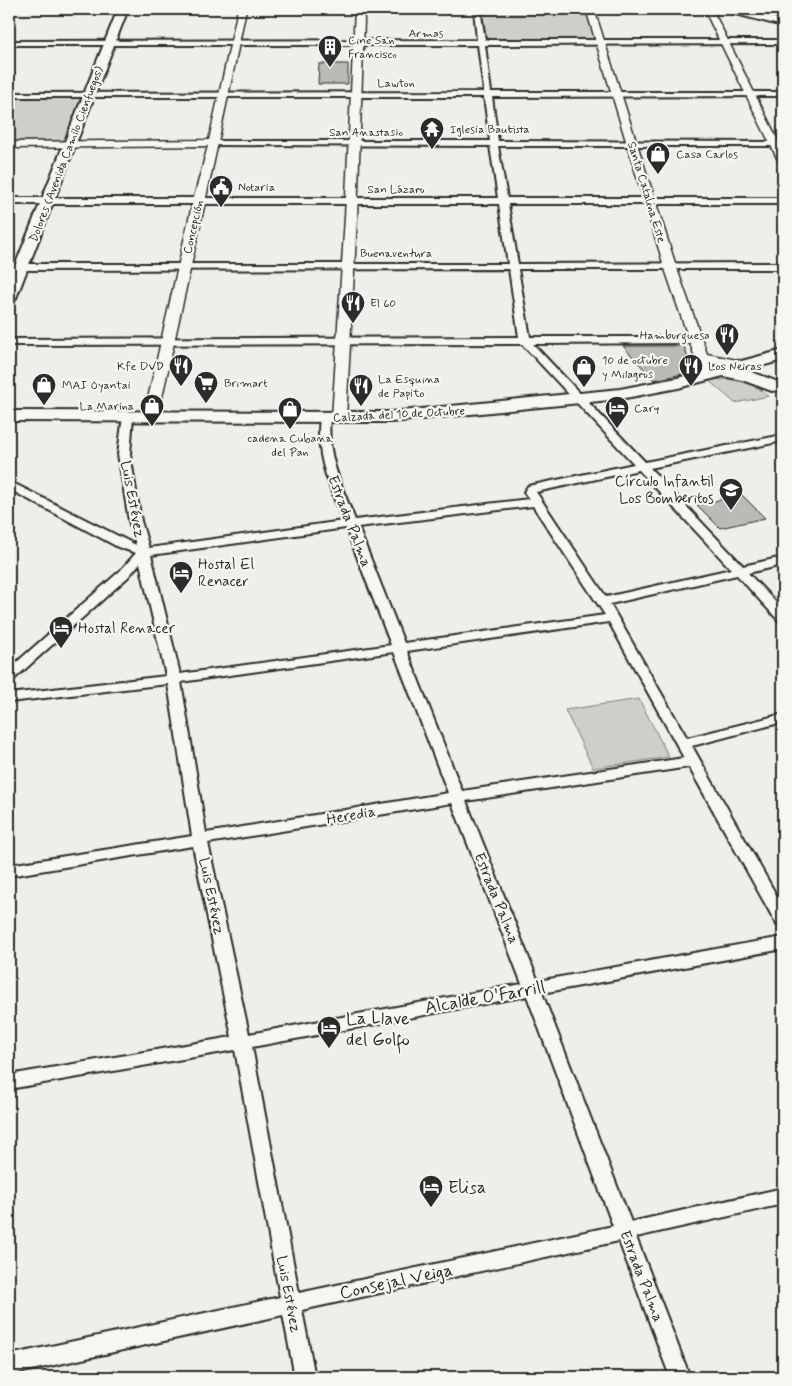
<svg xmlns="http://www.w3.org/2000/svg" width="792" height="1386" font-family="Mynerve,sans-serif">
	<rect width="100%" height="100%" fill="#eeeeea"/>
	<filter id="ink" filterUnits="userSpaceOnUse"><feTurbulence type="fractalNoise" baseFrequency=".02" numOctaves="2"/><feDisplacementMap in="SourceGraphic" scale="10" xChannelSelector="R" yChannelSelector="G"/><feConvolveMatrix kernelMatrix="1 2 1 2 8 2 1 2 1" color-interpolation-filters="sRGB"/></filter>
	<g filter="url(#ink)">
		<g fill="#cececa" stroke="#7c7c7a">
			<polygon points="482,9 586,9 596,41 487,41"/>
			<polygon points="9,97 82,97 64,141 9,141"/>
			<path d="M732 379C748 381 756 386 769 396L735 403 708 380Z"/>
			<polygon points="639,699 669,757 593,768 565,710"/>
		</g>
		<g fill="#babab7" stroke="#2b2b2b">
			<polygon points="319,64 348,64 348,84 318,84"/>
			<polygon points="623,346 684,346 692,372 654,380"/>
			<polygon points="742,495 765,518 720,528 697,505"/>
		</g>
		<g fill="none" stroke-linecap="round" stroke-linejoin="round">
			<defs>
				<path id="minor" d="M474 9H480L485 40H783V44L485 45 491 92H783V96L492 97 498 141 783 142V146H498L507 198H783V204H508L518 264 783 263V269H518L530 337H695L700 340 695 343 533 344 645 462 783 435V441L650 468 743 566 783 557V565L748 573 783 610V621L778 620 737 575 610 604 687 738 783 714V722L692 746 783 907V927L777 925 689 767 466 801 538 981 783 937V949L542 993 631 1222 783 1188V1204L636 1237 690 1377H670L619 1241 302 1310 315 1377H295L283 1315 9 1375V1355L280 1297 235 1050 9 1089V1075L232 1037 193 846 9 876V865L192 836 168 684 9 702V694L166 676 140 563 128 577 14 679 9 680V669L120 571 136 553 118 547 9 489V481L136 545 129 521 118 454 123 416 128 413 132 414 133 416 130 454 141 521 149 548 343 521C330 487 315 455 320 418L325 415 330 418C326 455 342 487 355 520L529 499 524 492 528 486 634 464 522 344 9 345V339L519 337 509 269 9 270V264H508L499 204H9V198H498L490 146 214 145 210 143 214 141H490L484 97H9V93L484 92 478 45H9V41L477 40ZM639 470 731 569 606 597 536 492ZM533 506 605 615 404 643 358 527ZM346 528 391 645 180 674 151 555ZM609 622 684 758 462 791 407 651ZM394 652 448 793 206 833 181 682ZM452 803 522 984 249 1034 208 843ZM527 996 613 1226 299 1293 252 1047Z"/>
				<g id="tertiary">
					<path d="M238 9H246C219 145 187 280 158 416L151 420 144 416 193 201 208 146 9 148V142L209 140Z"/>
					<polygon points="355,9 363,9 364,20 357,217 346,418 339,422 332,418 345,217"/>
					<path d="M586 9H594L676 266 707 354 752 363 754 366 752 369C739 372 723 366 710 363L715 375 713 378H703L701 375 664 266Z"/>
					<polygon points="704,9 712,9 783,150 783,163 778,160"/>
				</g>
				<g id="secondary">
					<polygon points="118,9 128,9 16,298 14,301 9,302 9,281"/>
					<polygon points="723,9 739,9 783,20 783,26 724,11"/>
				</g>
				<polygon id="primary" points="783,350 783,360 747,370 778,382 781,386 778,390 772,391 742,380 723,376 678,388 620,399 391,422 9,421 9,411 391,412 620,389 677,378"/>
			</defs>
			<use href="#minor" stroke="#2b2b2b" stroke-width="4"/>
			<use href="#tertiary" stroke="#2b2b2b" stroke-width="3"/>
			<use href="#secondary" stroke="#2b2b2b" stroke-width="4"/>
			<use href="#primary" stroke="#2b2b2b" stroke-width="4"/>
			<use href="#minor" fill="#f6f6f2" fill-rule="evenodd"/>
			<use href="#tertiary" fill="#f6f6f2" fill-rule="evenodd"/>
			<use href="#secondary" fill="#f6f6f2" fill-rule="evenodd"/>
			<use href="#primary" fill="#f6f6f2" fill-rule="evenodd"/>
		</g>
	</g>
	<defs>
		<symbol id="building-pin" viewBox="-11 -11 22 30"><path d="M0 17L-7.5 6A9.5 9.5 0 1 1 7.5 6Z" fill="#2b2b2b" stroke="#f6f6f2"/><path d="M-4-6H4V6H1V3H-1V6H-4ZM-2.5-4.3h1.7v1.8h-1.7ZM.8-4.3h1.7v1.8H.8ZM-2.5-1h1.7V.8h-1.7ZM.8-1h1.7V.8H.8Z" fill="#fff"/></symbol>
		<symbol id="temple-pin" viewBox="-11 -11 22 30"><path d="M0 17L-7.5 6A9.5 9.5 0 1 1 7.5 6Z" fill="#2b2b2b" stroke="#f6f6f2"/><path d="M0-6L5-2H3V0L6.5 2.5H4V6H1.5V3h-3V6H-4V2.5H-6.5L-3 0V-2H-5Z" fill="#fff"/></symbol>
		<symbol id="shop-pin" viewBox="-11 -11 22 30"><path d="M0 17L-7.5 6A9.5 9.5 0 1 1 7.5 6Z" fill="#2b2b2b" stroke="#f6f6f2"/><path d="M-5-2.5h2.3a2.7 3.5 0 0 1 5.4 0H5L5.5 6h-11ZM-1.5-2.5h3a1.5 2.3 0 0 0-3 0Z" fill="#fff"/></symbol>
		<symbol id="civic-pin" viewBox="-11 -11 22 30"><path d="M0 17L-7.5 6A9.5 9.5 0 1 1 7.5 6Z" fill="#2b2b2b" stroke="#f6f6f2"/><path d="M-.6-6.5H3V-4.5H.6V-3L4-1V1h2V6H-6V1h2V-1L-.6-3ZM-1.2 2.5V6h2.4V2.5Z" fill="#fff"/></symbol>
		<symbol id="restaurant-pin" viewBox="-11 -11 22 30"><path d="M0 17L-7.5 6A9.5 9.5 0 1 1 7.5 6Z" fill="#2b2b2b" stroke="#f6f6f2"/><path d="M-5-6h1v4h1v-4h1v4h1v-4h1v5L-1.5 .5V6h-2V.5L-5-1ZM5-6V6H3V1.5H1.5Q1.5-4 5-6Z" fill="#fff"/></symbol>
		<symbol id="supermarket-pin" viewBox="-11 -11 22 30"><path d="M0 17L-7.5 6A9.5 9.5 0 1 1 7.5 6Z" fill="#2b2b2b" stroke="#f6f6f2"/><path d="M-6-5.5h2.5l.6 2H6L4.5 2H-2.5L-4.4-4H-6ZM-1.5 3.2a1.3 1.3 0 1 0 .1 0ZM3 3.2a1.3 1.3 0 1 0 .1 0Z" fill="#fff"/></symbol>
		<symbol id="hotel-pin" viewBox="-11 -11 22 30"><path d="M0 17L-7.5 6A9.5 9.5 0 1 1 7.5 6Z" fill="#2b2b2b" stroke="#f6f6f2"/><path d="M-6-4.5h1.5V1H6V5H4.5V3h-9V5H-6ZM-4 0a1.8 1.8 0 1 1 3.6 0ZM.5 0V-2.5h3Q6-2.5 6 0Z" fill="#fff"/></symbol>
		<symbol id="school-pin" viewBox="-11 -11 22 30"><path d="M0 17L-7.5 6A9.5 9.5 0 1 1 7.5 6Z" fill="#2b2b2b" stroke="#f6f6f2"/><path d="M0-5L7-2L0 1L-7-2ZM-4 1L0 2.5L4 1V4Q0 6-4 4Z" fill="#fff"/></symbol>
	</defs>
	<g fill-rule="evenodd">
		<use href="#building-pin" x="316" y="33" width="28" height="38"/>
		<use href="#temple-pin" x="418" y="115" width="28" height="38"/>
		<use href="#shop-pin" x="644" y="140" width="28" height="38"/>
		<use href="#civic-pin" x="207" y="173" width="28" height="38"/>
		<use href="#restaurant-pin" x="339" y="289" width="28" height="38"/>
		<use href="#restaurant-pin" x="713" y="321" width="28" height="38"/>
		<use href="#restaurant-pin" x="167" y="352" width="28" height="38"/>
		<use href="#restaurant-pin" x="677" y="352" width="28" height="38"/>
		<use href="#shop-pin" x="570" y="353" width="28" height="38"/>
		<use href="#supermarket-pin" x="192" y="369" width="28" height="38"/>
		<use href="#shop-pin" x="30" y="371" width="28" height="38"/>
		<use href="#restaurant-pin" x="347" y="372" width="28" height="38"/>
		<use href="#shop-pin" x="138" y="392" width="28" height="38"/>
		<use href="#hotel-pin" x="603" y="394" width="28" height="38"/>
		<use href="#shop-pin" x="276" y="395" width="28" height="38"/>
		<use href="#school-pin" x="717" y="476" width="28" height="38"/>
		<use href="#hotel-pin" x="167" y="559" width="28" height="38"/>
		<use href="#hotel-pin" x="47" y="614" width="28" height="38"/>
		<use href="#hotel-pin" x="315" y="1014" width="28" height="38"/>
		<use href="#hotel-pin" x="417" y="1173" width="28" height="38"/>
	</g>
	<g text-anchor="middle" stroke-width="4.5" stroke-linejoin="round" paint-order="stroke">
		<g font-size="12" fill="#2b2b2b" stroke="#f6f6f2">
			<text x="426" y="37">Armas</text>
			<text x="396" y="87">Lawton</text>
			<text x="366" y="136">San Anastasio</text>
			<text transform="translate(66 154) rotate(-69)" y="4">Dolores (Avenida Camilo Cienfuegos)</text>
			<text x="396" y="193">San Lázaro</text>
			<text transform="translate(647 192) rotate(73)" y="4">Santa Catalina Este</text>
			<text transform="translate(193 227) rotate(-77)" y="4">Concepción</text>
			<text x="396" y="257">Buenaventura</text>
			<text transform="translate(399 414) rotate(-3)" y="4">Calzada del 10 de Octubre</text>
		</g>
		<g font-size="12" fill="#2b2b2b" stroke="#f6f6f2" text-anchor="start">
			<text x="348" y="44">Cine San<tspan x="348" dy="14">Francisco</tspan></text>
			<text x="450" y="133">Iglesia Bautista</text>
			<text x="676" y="158">Casa Carlos</text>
			<text x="238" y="191">Notaria</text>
			<text x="370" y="307">El 60</text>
			<text x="710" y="339" text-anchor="end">Hamburguesa</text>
			<text x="602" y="364">10 de octubre<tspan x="602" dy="14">y Milagros</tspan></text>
			<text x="164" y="370" text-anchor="end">Kfe DVD</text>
			<text x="708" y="370">Los Neiras</text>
			<text x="378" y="383">La Esquina<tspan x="378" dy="14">de Papito</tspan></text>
			<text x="224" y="387">Brimart</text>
			<text x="62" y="389">MAI Oyantai</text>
			<text x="134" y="410" text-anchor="end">La Marina</text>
			<text x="634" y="412">Cary</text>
			<text x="290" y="442" text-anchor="middle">cadena Cubana<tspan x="290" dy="14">del Pan</tspan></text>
		</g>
		<g font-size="15" fill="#2b2b2b" stroke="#f6f6f2" text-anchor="start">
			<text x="714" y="486" text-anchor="end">Círculo Infantil<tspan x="714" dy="17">Los Bomberitos</tspan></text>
			<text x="198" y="569">Hostal El<tspan x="198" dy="17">Renacer</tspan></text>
			<text x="78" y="633">Hostal Renacer</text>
		</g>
		<g font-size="15" fill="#2b2b2b" stroke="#f6f6f2">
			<text transform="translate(133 499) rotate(79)" y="5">Luis Estévez</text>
			<text transform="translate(350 521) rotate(69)" y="5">Estrada Palma</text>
			<text transform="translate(351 815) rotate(-10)" y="5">Heredia</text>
			<text transform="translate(212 896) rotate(78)" y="5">Luis Estévez</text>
			<text transform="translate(497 898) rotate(68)" y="5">Estrada Palma</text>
			<text transform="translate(642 1276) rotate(69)" y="5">Estrada Palma</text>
			<text transform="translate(289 1294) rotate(79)" y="5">Luis Estévez</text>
		</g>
		<g font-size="18" fill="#2b2b2b" stroke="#f6f6f2">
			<text transform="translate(485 997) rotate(-10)" y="6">Alcalde O'Farrill</text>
			<text transform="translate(396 1281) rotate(-12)" y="6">Consejal Veiga</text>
		</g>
		<g font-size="18" fill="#2b2b2b" stroke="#f6f6f2" text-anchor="start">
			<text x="346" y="1024">La Llave<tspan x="346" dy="21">del Golfo</tspan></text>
			<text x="448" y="1193">Elisa</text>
		</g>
	</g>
	<rect width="792" height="1386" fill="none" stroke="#f6f6f2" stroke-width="30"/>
	<rect x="15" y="15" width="762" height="1356" fill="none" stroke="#2b2b2b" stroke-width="2" filter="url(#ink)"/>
</svg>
